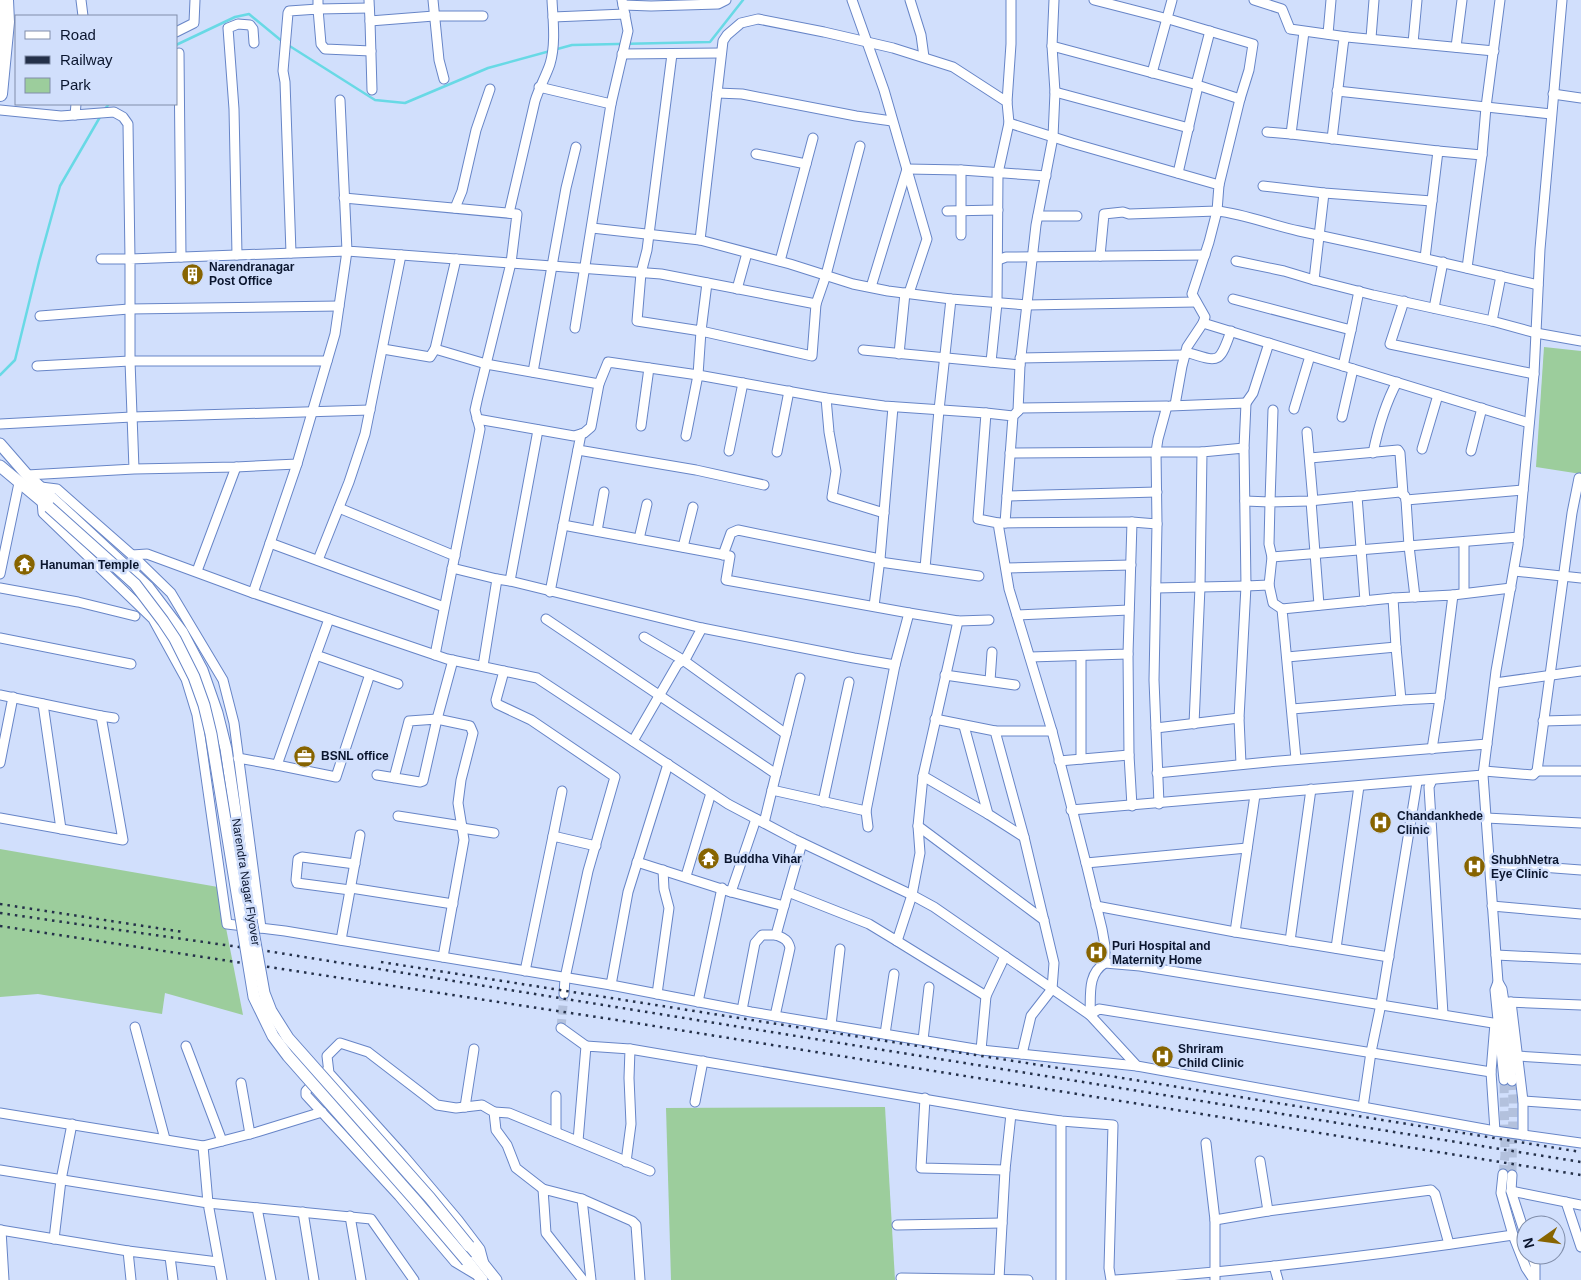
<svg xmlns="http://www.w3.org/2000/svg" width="1581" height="1280" font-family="Arial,sans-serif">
	<rect width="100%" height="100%" fill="#d1dffc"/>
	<g fill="#9ccd9c">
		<polygon points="1544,347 1581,351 1581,474 1536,467"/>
		<polygon points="0,849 218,887 243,1015 165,993 162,1014 38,994 0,997"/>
		<polygon points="885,1107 895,1280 671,1280 666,1108"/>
	</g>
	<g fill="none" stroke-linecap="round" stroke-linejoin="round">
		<g stroke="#68d9e5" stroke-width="2.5">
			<polyline points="176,45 235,17 249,14 283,42"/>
			<polyline points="288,45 375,100 405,103 488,68 572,45 710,42 743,0"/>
			<polyline points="104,110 109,104"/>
			<polyline points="0,375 15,360 39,262 60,186 100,117"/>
		</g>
		<g stroke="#b3c1dd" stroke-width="9" stroke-dasharray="9 4.5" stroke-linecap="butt">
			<polyline points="561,1028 564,994"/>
			<polyline points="1512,1081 1513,1101 1512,1175"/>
			<polyline points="1503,1174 1505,1155 1504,1080"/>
		</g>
		<defs>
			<g id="minor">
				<polyline points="81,0 83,16"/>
				<polyline points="318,0 318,9 369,8"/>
				<polyline points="369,0 370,21 434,16 483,16"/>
				<polyline points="433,0 439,60 444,79"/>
				<polyline points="852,0 884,90 927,239 909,293"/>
				<polyline points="910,0 921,35 924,57"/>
				<polyline points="1094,0 1172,20 1253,44 1249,70 1240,99 1219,185"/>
				<polyline points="1254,0 1282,9 1290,29 1347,37"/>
				<polyline points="623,5 651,6 718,4 726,0"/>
				<polyline points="553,17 625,14"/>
				<polyline points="370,21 372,90"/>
				<polyline points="176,32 194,23 195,0"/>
				<polyline points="1304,32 1291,134 1438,151"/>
				<polyline points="1328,34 1331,0"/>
				<polyline points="1371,38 1374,0"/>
				<polyline points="1413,43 1417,0"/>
				<polyline points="1052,46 1194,84 1240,99"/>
				<polyline points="1456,47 1462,0"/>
				<polyline points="179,53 181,257"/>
				<polyline points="622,54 721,53"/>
				<polyline points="672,54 647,250 641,273 637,321 701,331 707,283"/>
				<polyline points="1152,73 1172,0"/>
				<polyline points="1196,85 1210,31"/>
				<polyline points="539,87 611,104"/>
				<polyline points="1337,91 1551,114"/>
				<polyline points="1055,92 1189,128"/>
				<polyline points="717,93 742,94 856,116 892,121"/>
				<polyline points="1553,94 1581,98"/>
				<polyline points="340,100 347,251 511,263 477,401 475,410 480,429 435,655"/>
				<polyline points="1007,102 1011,44 1011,0"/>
				<polyline points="0,110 61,116 114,112 123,117 128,124 130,259 101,259"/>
				<polyline points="75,115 76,104"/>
				<polyline points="1009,123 1072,143 1219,185 1217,211 1129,214 1123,212 1104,214 1100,256"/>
				<polyline points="1267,132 1291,134"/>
				<polyline points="1332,139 1343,46 1344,39 1347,37 1494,51"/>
				<polyline points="756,154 806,164"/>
				<polyline points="1482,155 1486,107 1500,0"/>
				<polyline points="907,169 961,170 1046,176"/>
				<polyline points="961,170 961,235"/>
				<polyline points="1178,173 1198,86"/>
				<polyline points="1263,186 1324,193 1432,201"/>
				<polyline points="344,198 517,214 511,263 661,274 816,304 812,356 701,331 698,375 608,362 599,384 591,427 584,433 574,436 477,419"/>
				<polyline points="455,208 462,191 476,130 490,89"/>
				<polyline points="947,211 998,210"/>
				<path d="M509 213 535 101C539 88 546 76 550 64 556 44 553 20 552 0"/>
				<polyline points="1038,216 1077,216"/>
				<polyline points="592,228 700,240 790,264 853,284 888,291 951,299 1027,305 1196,302"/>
				<polyline points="700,240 723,41 727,35 741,23 758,19 824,32 893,48 953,67 1007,102 1009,123 998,173 997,303 991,362"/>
				<polyline points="291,253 285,82 283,71 288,13 289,11 318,9 321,44 325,49 371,51"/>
				<polyline points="237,255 234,109 228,28 238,24 250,25 253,29 254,43"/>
				<polyline points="1425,258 1438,151 1482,155 1467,268"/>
				<polyline points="456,259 435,349 486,364 599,384"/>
				<polyline points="998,260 1006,257 1205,255"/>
				<polyline points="780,261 813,138"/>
				<polyline points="1236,261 1284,271 1314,280 1373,295 1492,321 1536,333 1581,341"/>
				<polyline points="1314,280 1324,193"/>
				<polyline points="871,287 907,169"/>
				<polyline points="737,289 747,253"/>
				<polyline points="1233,299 1351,330 1359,291"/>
				<polyline points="1404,301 1390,344 1534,374"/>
				<polyline points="816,304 826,275 860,146"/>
				<polyline points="1434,308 1443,262"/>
				<polyline points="40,316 129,309 339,306"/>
				<polyline points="1492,321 1501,276"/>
				<path d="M1203 323 1205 317 1192 294 1209 242 1217 211C1245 214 1271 225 1299 231 1379 248 1459 266 1538 285"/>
				<polyline points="575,328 611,104 628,31 622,0"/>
				<polyline points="383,349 430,357 435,349"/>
				<polyline points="863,350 1020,365"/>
				<path d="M1186 352C1219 362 1219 365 1231 331"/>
				<polyline points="899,354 905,293"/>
				<polyline points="1020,358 1185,355"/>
				<polyline points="37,366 130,361 327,361"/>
				<polyline points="1343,366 1351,330"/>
				<polyline points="533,372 566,188 576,147"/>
				<polyline points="826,398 829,432 836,471 832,497 884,513"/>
				<polyline points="1246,403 1253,393 1269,343"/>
				<polyline points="1175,405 1182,366 1187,347 1203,323 1529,423"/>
				<polyline points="1170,406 1246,403 1244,448"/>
				<polyline points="1294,409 1310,356"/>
				<polyline points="1018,411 1020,365 1036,225 1053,137 1055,92 1052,46 1054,0"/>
				<polyline points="986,413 1013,416 1005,523"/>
				<polyline points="1342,417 1353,369"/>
				<polyline points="0,424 132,417 370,410"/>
				<polyline points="641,426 649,368"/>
				<polyline points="1307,432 1313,501"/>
				<path d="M686 436 698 375 826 398 884 406 986 413 978 519 998 523 1009 589 1052 731 1086 863 1102 929 1105 946V963C1087 974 1091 995 1090 1015L1099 1009 1491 1072"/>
				<polyline points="1422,449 1438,395"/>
				<polyline points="578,450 696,470 764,485"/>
				<polyline points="729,451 743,383"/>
				<polyline points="1471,451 1482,408"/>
				<polyline points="777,452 789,391"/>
				<polyline points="1010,453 1156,452 1158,439 1167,406 1021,408 1015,414"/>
				<path d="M1373 453C1378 429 1385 404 1397 382"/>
				<polyline points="1310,458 1398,450 1400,453 1403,494"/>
				<polyline points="27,475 134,469 236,467 297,464 335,334 347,251 130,259 130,361 134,469"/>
				<polyline points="41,487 57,489 132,555 171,593 223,680 234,723 261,928"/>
				<polyline points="1007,496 1157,492"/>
				<polyline points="1357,496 1365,601"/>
				<polyline points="1406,500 1523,490"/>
				<polyline points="42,501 43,513 153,619 186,679 197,715 200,735 227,924 285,931 611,985 628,892 668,764"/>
				<polyline points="1245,501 1270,502 1273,410"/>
				<polyline points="1311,501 1319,605"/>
				<polyline points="339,508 455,556"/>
				<polyline points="1132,522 1157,524 1154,680 1159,804"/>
				<polyline points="998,523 1132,522 1128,654 1030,657"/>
				<polyline points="1157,524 1156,452 1202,452"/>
				<polyline points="563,525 730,556 726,580 909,613 895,665 854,658 702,628"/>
				<polyline points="597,531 604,492"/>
				<polyline points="639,539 647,504"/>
				<polyline points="1464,542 1464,593"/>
				<polyline points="270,543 444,607"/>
				<polyline points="683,547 693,507"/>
				<polyline points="132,555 147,554 253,593 447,659 537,678 728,804 794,839 912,895 934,907 1090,1015 1137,1066 1495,1131 1581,1143"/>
				<polyline points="723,555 731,533 738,530 880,559 874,606"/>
				<polyline points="1272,557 1269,544 1270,502 1309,501 1400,492 1405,496 1406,500 1409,546 1415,597"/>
				<polyline points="880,559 893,407"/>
				<polyline points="318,560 349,482 365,434 401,255"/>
				<polyline points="880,562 979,576"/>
				<polyline points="452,568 497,579"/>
				<polyline points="925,568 939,410 951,299"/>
				<polyline points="1006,568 1131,565"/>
				<polyline points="197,571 236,467"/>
				<polyline points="1514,571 1581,578"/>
				<polyline points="0,574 19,483"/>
				<polyline points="510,581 702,628 686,658 677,665 633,741"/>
				<polyline points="1269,585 1272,557 1519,537"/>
				<polyline points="0,588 78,602 135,616"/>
				<polyline points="1156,588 1246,586 1239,718"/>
				<polyline points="550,592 581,434"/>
				<polyline points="253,593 297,464"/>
				<polyline points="1453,595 1511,588"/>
				<polyline points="1393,598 1453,595 1440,698"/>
				<polyline points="1017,615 1129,610"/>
				<polyline points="329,619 316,655 398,684"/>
				<polyline points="546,619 776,774 764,823"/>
				<polyline points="958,621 989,620"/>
				<polyline points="644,637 683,660 786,734"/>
				<polyline points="0,638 131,664"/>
				<polyline points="1128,654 1129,755 1132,806"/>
				<polyline points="1081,656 1081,759"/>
				<polyline points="1287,657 1396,647"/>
				<polyline points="483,666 497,579 510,581 538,430"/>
				<polyline points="504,671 496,700 497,704 531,720 615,777 588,871 565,978 564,994"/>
				<polyline points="945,675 1015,685"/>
				<polyline points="990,681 992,652"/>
				<polyline points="1495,683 1581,671"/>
				<polyline points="0,695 101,716"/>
				<polyline points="1401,700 1440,698 1432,749"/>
				<polyline points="43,704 61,829"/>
				<polyline points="1292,709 1401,700 1396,647 1393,598 1282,609 1296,759"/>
				<polyline points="935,719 995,731 1024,837 1054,963 1052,989 1031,1016 1022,1054"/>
				<polyline points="1543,721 1581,720"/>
				<polyline points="1194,724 1200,587 1202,452 1244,448 1246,586 1269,585 1273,603 1282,609"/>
				<polyline points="964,726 988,814 1024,837"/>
				<polyline points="1156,728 1239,718 1241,764"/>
				<polyline points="995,731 1052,731"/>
				<polyline points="238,758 277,765 316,655"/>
				<polyline points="1059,761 1129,755"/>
				<polyline points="0,763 13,697"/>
				<polyline points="277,765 336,777 370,674"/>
				<polyline points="1484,771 1533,775 1537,771 1572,513 1579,478"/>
				<polyline points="1537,771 1581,771"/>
				<polyline points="1157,773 1268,762 1487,744"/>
				<polyline points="776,774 800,678"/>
				<polyline points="377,775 420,782 423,781 437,719 409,721 394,778"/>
				<polyline points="923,776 988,814"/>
				<polyline points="1432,780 1429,787 1443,1014"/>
				<polyline points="772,790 866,811 895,665"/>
				<polyline points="823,802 849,682"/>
				<polyline points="1071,810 1483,775"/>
				<polyline points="866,811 868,827"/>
				<polyline points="398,816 462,826"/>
				<polyline points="0,818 123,840 101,716 114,718"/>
				<polyline points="1486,818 1581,823"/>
				<polyline points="918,826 1044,920"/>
				<polyline points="462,828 494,833"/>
				<polyline points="553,836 562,791"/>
				<polyline points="637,862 731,892 784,906 802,843"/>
				<polyline points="1086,863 1247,848"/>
				<polyline points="1489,863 1581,870"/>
				<polyline points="686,876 711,793"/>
				<polyline points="351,888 453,904"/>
				<polyline points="350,890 297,883 296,880 298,859 302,857 355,864"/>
				<polyline points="731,892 756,819"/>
				<polyline points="788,892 869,924 897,941 912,895 920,853 918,826 923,776 958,621 909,613"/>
				<polyline points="1096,906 1235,932 1389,957"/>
				<polyline points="1492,906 1581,914"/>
				<polyline points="1235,932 1255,795"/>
				<polyline points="341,940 360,835"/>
				<polyline points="897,941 986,996 1005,956"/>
				<polyline points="1290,941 1311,789"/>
				<polyline points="1336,948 1359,786"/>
				<polyline points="1496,955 1581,959"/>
				<polyline points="443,957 464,840 458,803 461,780 473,733 470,726 437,719 453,660"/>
				<polyline points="1105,963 1140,966 1499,1024"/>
				<polyline points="525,971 553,836 596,846"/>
				<polyline points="1498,982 1495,990 1504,1080"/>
				<polyline points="611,985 751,1012 981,1050 986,996"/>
				<polyline points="657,994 669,908 664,889 663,870"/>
				<polyline points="698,1002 722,888"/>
				<polyline points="1507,1002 1581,1005"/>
				<polyline points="1511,1002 1523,1101 1523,1135"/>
				<polyline points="742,1010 755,943 762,935 776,935 784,906"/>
				<path d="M775 1016 790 948C788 939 783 938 776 935"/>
				<polyline points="1495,1023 1491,1072 1495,1131"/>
				<polyline points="831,1025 840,949"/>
				<polyline points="135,1027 165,1139"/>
				<polyline points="561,1028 586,1046"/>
				<polyline points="885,1034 894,974"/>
				<polyline points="923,1040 929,987"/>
				<polyline points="186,1046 222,1141"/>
				<polyline points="630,1049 1018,1115 1061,1121 1113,1125 1109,1268 1111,1280"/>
				<polyline points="981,1050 1137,1066"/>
				<polyline points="1517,1056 1581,1060"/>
				<polyline points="325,1072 324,1072 306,1091 306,1095 399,1196 455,1262 475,1274"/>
				<polyline points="1512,1081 1504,1002 1502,989 1498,982 1496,955 1483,775 1496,671 1518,545 1534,374 1540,249 1562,0"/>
				<polyline points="241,1083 250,1134"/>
				<polyline points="556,1096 556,1132"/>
				<polyline points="925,1098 921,1168 1005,1170"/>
				<polyline points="1523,1101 1581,1105"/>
				<polyline points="695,1102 703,1061"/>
				<polyline points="465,1107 474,1049"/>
				<polyline points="1363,1107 1371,1052 1381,1004 1417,782"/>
				<polyline points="494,1112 509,1113 650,1171"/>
				<polyline points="0,1113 203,1146 208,1203 371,1219 414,1280"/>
				<polyline points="578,1141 586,1046 630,1049 629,1078 631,1124 626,1162"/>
				<polyline points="1206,1143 1215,1220 1215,1280"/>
				<polyline points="203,1146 257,1132 322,1112"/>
				<polyline points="1260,1161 1268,1211"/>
				<polyline points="0,1170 208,1203 222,1280"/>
				<polyline points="1503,1174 1501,1193 1513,1235 1526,1268 1534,1280"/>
				<polyline points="1512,1175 1511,1191 1526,1237"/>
				<polyline points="1511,1191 1581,1205"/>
				<polyline points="582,1199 591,1280"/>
				<polyline points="1566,1202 1581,1247"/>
				<polyline points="257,1208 271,1280"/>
				<polyline points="303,1212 314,1280"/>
				<polyline points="350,1216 361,1280"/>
				<polyline points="1215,1220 1268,1211 1431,1190 1435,1194 1449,1244"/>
				<polyline points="897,1225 1002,1223"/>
				<polyline points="0,1230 128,1251"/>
				<polyline points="1,1230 4,1280"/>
				<polyline points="54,1239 61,1180 72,1124"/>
				<polyline points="1532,1255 1535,1265 1535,1280"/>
				<polyline points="170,1257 173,1280"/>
				<polyline points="484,1264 480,1249 458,1220 403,1155 329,1073 327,1056 340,1043 368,1052 437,1105 456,1108 482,1105 494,1112 496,1130 507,1145 516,1168 543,1189"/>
				<polyline points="1274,1266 1278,1280"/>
				<polyline points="901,1278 1028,1280"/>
				<polyline points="999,1279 1005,1170 1011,1114"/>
				<polyline points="131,1280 128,1251 218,1262"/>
				<polyline points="583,1280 546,1233 543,1189 582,1199 632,1221 636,1225 640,1280"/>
				<polyline points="1061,1280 1061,1121"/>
				<path d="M1115 1280C1248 1271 1381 1255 1513 1235"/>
			</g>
			<g id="major">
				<polyline points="0,444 27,475 148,587 182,632 202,670 217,713 226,749 251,920"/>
				<polyline points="0,466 49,507"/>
				<polyline points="469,1246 496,1280"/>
				<polyline points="467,1261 482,1280"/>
			</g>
			<polyline id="highway" points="0,94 7,22 6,0"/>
		</defs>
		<use href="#minor" stroke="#6785c7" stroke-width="11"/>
		<use href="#major" stroke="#6785c7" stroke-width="13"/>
		<use href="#highway" stroke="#6785c7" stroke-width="16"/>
		<use href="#minor" stroke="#fff" stroke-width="9"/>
		<use href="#major" stroke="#fff" stroke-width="11"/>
		<use href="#highway" stroke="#fff" stroke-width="14"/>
		<g stroke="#243049" stroke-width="2.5" stroke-dasharray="2.5 5" stroke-linecap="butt">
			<polyline points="0,904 183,932"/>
			<polyline points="0,913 267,951 1581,1162"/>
			<polyline points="0,926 623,1021 1581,1175"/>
			<polyline points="381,962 1116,1077 1581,1152"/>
		</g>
		<defs>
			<g id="major-bridge">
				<polyline points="49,507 135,584 163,621 175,639 194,677 204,705 211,734 254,997 273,1036 288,1056 416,1201 467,1261"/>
				<polyline points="251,920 264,993 271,1011 288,1038 430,1198 469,1246"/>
			</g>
		</defs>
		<use href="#major-bridge" stroke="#6785c7" stroke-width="13" stroke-linecap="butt"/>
		<use href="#major-bridge" stroke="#fff" stroke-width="11"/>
	</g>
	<defs>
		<symbol id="building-disc" viewBox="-11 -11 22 22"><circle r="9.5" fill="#876400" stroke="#d1dffc"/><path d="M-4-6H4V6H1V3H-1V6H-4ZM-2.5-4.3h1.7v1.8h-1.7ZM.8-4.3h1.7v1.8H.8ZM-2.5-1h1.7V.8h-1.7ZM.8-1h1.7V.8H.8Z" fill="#fff"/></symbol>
		<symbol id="temple-disc" viewBox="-11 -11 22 22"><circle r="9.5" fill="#876400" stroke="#d1dffc"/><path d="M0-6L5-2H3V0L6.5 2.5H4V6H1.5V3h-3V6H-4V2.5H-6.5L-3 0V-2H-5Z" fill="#fff"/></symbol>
		<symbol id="office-disc" viewBox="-11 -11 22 22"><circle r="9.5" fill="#876400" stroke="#d1dffc"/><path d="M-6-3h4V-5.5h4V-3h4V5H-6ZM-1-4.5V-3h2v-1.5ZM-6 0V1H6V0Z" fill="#fff"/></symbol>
		<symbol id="hospital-disc" viewBox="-11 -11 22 22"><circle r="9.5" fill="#876400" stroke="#d1dffc"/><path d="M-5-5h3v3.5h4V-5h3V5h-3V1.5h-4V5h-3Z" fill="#fff"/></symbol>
	</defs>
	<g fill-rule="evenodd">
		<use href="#building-disc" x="180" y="262" width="25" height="25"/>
		<use href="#temple-disc" x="12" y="552" width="25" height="25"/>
		<use href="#office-disc" x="292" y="744" width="25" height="25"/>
		<use href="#hospital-disc" x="1368" y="810" width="25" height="25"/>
		<use href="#temple-disc" x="696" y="846" width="25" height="25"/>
		<use href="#hospital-disc" x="1462" y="854" width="25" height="25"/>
		<use href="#hospital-disc" x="1084" y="940" width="25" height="25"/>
		<use href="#hospital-disc" x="1150" y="1044" width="25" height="25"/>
	</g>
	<g text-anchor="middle" stroke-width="5" stroke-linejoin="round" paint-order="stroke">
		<g font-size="12" font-weight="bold" fill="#0a152e" stroke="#d1dffc" text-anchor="start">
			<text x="209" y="271">Narendranagar<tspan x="209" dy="14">Post Office</tspan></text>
			<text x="40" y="569">Hanuman Temple</text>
			<text x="321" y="760">BSNL office</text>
			<text x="1397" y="820">Chandankhede<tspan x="1397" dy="14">Clinic</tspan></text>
			<text x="724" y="863">Buddha Vihar</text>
			<text x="1491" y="864">ShubhNetra<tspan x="1491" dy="14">Eye Clinic</tspan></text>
			<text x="1112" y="950">Puri Hospital and<tspan x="1112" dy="14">Maternity Home</tspan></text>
			<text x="1178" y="1053">Shriram<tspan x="1178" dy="14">Child Clinic</tspan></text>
		</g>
		<g font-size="12" fill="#0a152e" stroke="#d1dffc">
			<text transform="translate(246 882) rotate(81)" y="4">Narendra Nagar Flyover</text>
		</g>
	</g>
	<rect x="15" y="15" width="162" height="90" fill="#d1dffc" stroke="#818eaa"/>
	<rect x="25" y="31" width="25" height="8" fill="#ffffff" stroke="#818eaa"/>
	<text x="60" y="40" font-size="15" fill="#0a152e">Road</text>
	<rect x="25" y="56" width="25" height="8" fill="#243049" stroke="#818eaa"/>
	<text x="60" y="65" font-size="15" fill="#0a152e">Railway</text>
	<rect x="25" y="78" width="25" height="15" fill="#9ccd9c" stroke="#818eaa"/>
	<text x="60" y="90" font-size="15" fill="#0a152e">Park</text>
	<g transform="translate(1541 1240) rotate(256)"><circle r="24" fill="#d1dffc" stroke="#818eaa"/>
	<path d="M0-4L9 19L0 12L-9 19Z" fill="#876400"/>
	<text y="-8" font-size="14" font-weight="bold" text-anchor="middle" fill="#0a152e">N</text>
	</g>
</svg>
